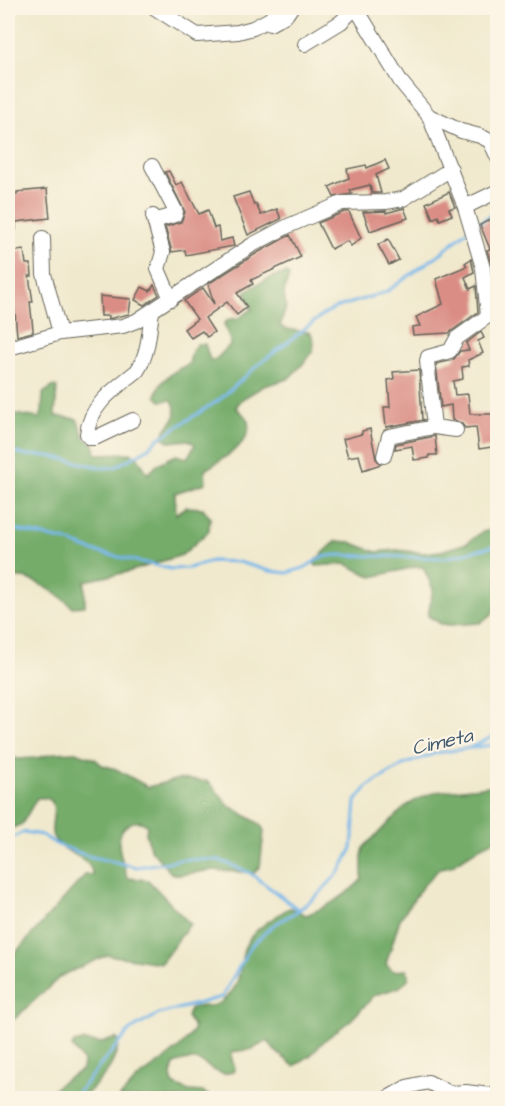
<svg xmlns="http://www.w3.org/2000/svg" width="505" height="1106" font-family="'Architects Daughter',sans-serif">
	<rect width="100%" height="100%" fill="#fcf5e5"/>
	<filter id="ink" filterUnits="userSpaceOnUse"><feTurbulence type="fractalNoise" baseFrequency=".0167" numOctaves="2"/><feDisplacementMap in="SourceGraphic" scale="12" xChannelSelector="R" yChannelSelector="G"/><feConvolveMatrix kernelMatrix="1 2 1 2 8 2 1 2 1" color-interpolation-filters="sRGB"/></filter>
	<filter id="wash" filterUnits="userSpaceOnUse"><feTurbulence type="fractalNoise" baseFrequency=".008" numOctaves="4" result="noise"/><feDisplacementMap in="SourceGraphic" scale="24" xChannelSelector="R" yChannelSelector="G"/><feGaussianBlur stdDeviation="1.35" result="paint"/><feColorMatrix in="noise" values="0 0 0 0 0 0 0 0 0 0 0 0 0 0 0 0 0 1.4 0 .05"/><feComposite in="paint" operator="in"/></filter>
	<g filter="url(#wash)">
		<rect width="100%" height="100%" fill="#f0e9cd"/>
		<g fill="#74ac6a" stroke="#486443" stroke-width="1.5">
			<path d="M287 273 289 276 284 294 286 307 280 326C287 331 302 330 311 333L314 342 313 352 301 366 288 379 264 386 242 399 236 407C240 412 247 416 248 422 254 443 219 461 205 470L206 483 175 493 176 514 186 507 203 508 210 518 209 531 182 555 128 572 85 581V606L72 607C62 596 32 576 16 578 13 578 10 581 8 582V413L39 418 42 413 43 393 54 386 57 387 55 416 77 419 85 438 94 444 96 454 130 453 137 456 148 474 158 464 176 455 187 458 195 445 189 440 169 442 163 437C166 418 183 424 172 400L161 401 156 396C159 379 175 370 189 364L192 351 197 344H205L210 360H215L231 344 224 324C228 318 231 318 237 319L252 309 245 292C258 283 271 276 287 273Z"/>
			<polygon points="497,529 497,605 492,614 480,623 450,625 441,624 428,616 433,589 423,567 415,567 372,577 346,564 316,566 314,562 336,541 350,542 376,552 396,550 424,553 441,551 467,543 482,532"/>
			<path d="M8 750 16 759 37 758 55 753 76 752 95 759 102 765 116 769 148 787 179 779 206 781 210 783 228 805 260 824 264 831 260 867 254 873 212 870 179 875 171 873 150 849 146 833 147 825C141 821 135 820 129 824 109 836 124 860 127 878L148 880 190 924 161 963 107 955 61 976 8 1025V961L86 874 93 875C90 855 62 854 53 837 47 824 66 794 37 798L22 824 8 830Z"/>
			<path d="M497 782V839L484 845 451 866 440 868 422 887 400 919 386 964 393 971 406 970 409 974V978L400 987 375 995 351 1020 325 1040 311 1055 294 1066 274 1050 269 1042H265L253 1049 232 1052V1060L235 1068 233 1072 223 1074C198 1066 205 1053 174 1064L171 1076 173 1084 189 1091 203 1092 210 1096 209 1098H119C124 1093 130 1087 135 1081 151 1067 189 1047 194 1027L187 1017 190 1009C200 1004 211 1009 221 1002 245 984 237 969 245 947 252 929 272 920 287 909L291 908 306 915C327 907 347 895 362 879V856L364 847 406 806 418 799 435 792 490 786Z"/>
			<path d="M116 1038 119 1042C114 1069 101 1079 83 1098H45L60 1083 82 1070 83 1061 72 1047 74 1043 83 1041 100 1043Z"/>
		</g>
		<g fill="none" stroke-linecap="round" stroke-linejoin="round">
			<g stroke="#76b7eb" stroke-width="3">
				<polyline points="475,225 498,210"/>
				<polyline points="8,450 24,455 50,456 104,468 115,467 146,450 158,439 219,400 258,365 324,314 335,308 386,292 441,253 468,230"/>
				<polyline points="8,528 67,541 93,551 171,569 189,568 212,561 238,562 270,571 287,573 304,568 322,557 336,555 445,558 498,545"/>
				<polyline points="471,747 498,734"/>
				<polyline points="8,874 9,839 24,832 42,835 56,844 88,856 137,867 186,859 219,860 250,873 299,910"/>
				<polyline points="73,1098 130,1030 159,1014 222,997 251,946 272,926 299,910 319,894 340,871 352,848 356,801 368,786 403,765 436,753 498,744"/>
			</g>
		</g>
		<g id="blocks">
			<g fill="#da8d85">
				<polygon points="385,160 389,169 376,175 381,193 372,193 370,185 350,190 352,194 334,197 329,187 349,178 347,169 366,165 367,168"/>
				<polygon points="169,171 176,185 182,182 199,214 208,210 214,228 218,227 220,241 232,238 234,246 186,255 185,250 172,252 165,227 181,222 185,212 165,172"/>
				<polygon points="47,189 50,218 16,222 16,230 9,230 8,196 17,195 17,192"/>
				<polygon points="249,192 254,205 256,204 261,215 277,209 281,219 248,235 233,197"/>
				<polygon points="449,192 455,207 449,209 452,215 440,220 438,216 433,219 426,203"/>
				<polygon points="404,208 408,218 370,231 363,212 386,211 386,213"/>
				<polygon points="344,212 349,212 361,238 351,246 347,241 331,249 318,223"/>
				<polygon points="498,215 498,287 494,289 492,267 487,250 490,249 480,225"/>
				<polygon points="290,235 301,257 251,280 253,284 237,293 247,307 237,315 227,302 205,318 214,332 207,337 202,331 191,338 184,329 197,319 184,301 203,288 214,304 208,284 257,253"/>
				<polygon points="388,239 399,260 389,265 378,245"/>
				<polygon points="24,250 26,264 31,264 32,276 29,276 33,302 30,302 33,329 33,332 17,336 15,312 8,313 8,270 11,270 9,252"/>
				<polygon points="471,259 474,272 465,277 470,289 476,286 478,312 449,333 413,335 412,327 420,326 416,317 443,304 436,279 467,266 465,263"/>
				<polygon points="154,285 159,295 144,305 135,300 142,287 150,291"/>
				<polygon points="100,296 131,299 129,314 108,319 109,316 101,316"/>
				<polygon points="481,332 484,338 478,341 483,353 468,360 469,366 462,367 463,379 453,381 455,395 468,394 470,414 494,414 494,422 498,421 498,446 479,449 476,427 465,428 461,423 452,420 451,405 441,407 436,364 453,360 460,351 469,350 466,343"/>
				<polygon points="419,370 422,419 424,420 386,427 384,407 390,407 388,380 394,379 393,372"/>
				<polygon points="370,429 376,459 381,464 363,470 359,455 348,457 343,439 362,434 362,431"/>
				<polygon points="435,436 437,455 429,455 429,458 414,460 412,446 395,449 396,444"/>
			</g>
		</g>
	</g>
	<g filter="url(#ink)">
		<use href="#blocks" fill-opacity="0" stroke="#66645a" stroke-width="1.5"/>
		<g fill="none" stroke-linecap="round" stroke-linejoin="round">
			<defs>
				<g id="minor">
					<polyline points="155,8 197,35 238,32 253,28 270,19 280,8"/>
					<polyline points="356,8 401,82 429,116 465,207 483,268 488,316 457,338 450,351 428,357 427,361 434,427 456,430"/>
					<polyline points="270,24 286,15 291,8"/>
					<polyline points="305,44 341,22 355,8"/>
					<polyline points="429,116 461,131 480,136 490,141 498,158"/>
					<polyline points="152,166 176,212 175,215 157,220 156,223"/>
					<polyline points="465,207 498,191"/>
					<polyline points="153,216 163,252 158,269 171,299"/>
					<polyline points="43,238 44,274 60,333"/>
					<polyline points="8,342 11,346 16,346 60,333 123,326 136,321 252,245 288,226 342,203 386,202 403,199 451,169"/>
					<path d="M133 420 95 438H90L87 434C90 404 116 388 137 371 149 353 149 332 152 311"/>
					<polyline points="384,456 389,436 434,427"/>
					<polyline points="388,1098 407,1087 428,1082 450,1093 466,1092 498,1096"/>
				</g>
			</defs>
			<use href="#minor" stroke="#66645a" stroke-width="16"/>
			<polyline stroke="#66645a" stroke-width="1.5" stroke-dasharray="4.5 4.5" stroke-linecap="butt" points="497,61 498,62"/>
			<use href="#minor" stroke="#fff" stroke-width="14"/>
		</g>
	</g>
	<g text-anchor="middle" stroke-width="4.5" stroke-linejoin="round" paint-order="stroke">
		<g font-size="20" font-style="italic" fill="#405a6f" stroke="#fcf5e5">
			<text transform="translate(442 741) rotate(-13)" y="7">Cimeta</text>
		</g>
	</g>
	<rect width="505" height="1106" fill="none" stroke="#fcf5e5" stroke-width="30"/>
</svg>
